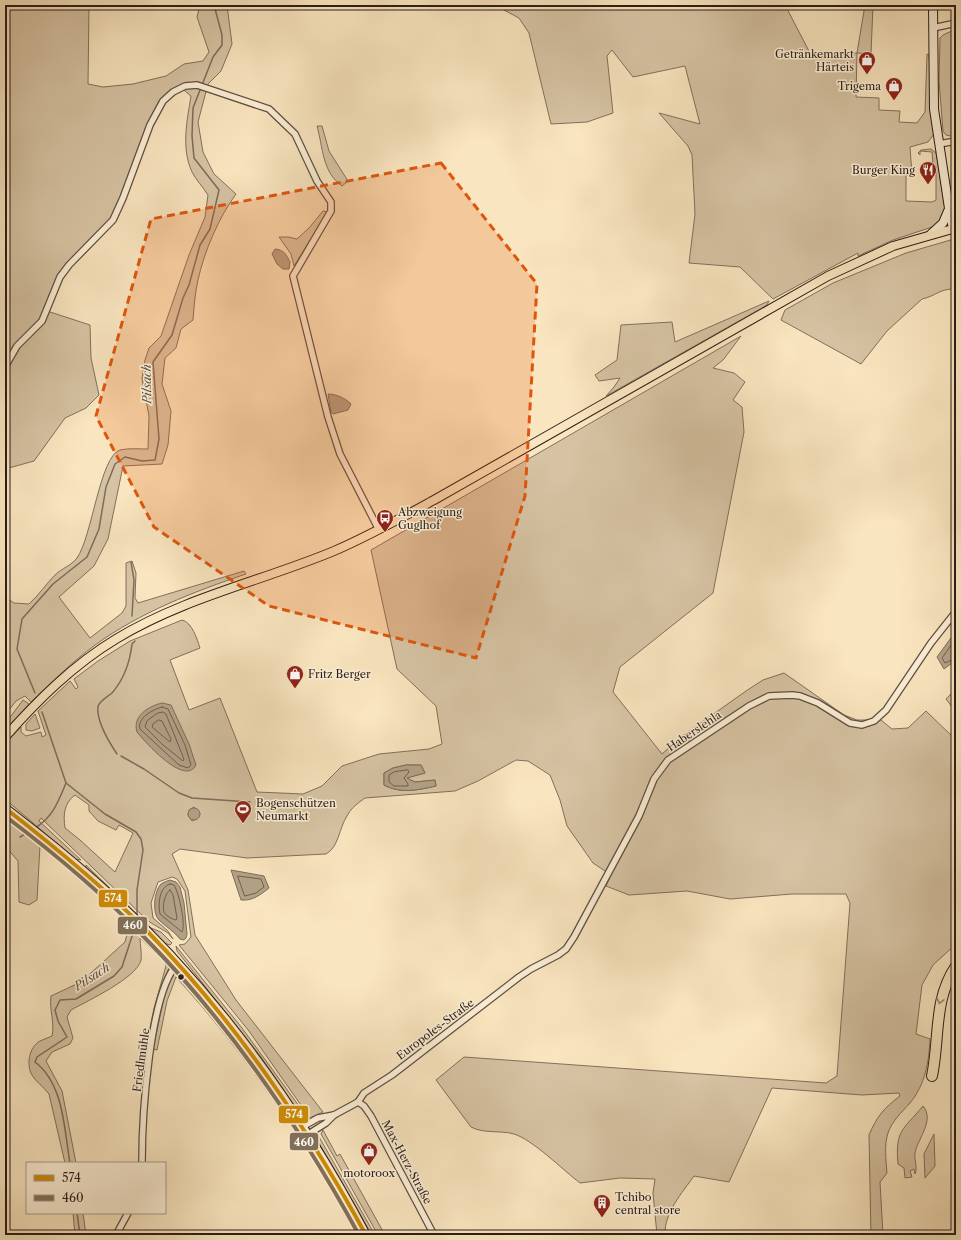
<svg xmlns="http://www.w3.org/2000/svg" width="961" height="1240" font-family="'Libre Caslon Text',serif">
	<rect width="100%" height="100%" fill="#f9e5bf"/>
	<filter id="stains"><feTurbulence type="fractalNoise" baseFrequency=".005" numOctaves="4"/><feColorMatrix values="0 0 0 0 .2 0 0 0 0 .09 0 0 0 0 .02 0 0 0 .5 -.17"/></filter>
	<radialGradient id="worn" r=".72"><stop offset=".6" stop-color="#630" stop-opacity="0"/><stop offset="1" stop-color="#630" stop-opacity=".3"/></radialGradient>
	<g fill="#d6c3a3" stroke="#80705e" fill-rule="evenodd">
		<path d="M5 5H89L88 84 103 87 133 84 166 76 184 64 203 61 209 52 197 17 200 5H227L232 44 221 71 208 84 198 122 203 152 214 174 236 194C219 217 204 252 198 280 195 293 194 307 193 320L181 329 176 348 165 358 162 384 171 411 168 445 162 464 123 466 108 539 94 566 59 597 90 638 122 613 126 606V563L132 561 136 573 135 598 138 603 244 571 246 574C193 592 141 612 95 645 72 662 52 682 31 702L25 696 16 701 5 715V597L14 603 29 604C39 595 46 584 55 575 62 568 71 566 77 558 92 537 100 456 120 450 128 448 139 449 148 449L149 416 142 379 145 360 149 348 161 336 189 255 205 217 208 195C203 187 196 180 192 172 181 148 187 121 191 96L179 86 166 94 154 112 116 210 110 220C84 247 50 270 47 311L90 325 91 358 99 395 86 408 65 418 34 461 5 469Z"/>
		<polygon points="500,5 785,5 810,53 857,53 865,5 873,5 871,54 857,53 856,97 879,98 879,110 900,111 899,122 917,123 925,112 927,54 929,55 934,134 928,142 910,147 912,175 906,175 906,201 932,202 936,200 936,166 933,165 932,152 920,151 920,155 918,153 921,150 931,149 936,153 937,158 945,209 943,217 935,226 893,240 858,256 858,253 773,299 740,267 689,263 695,214 692,155 688,146 659,113 700,124 685,66 633,77 612,50 607,56 613,113 587,122 551,124 529,33 519,18 502,9"/>
		<polygon points="956,29 956,137 955,137 946,135 943,131 939,81 940,38 943,35"/>
		<path d="M317 126H322L329 151 348 181 342 186C322 172 323 147 317 126Z"/>
		<polygon points="323,211 328,212 294,266 291,254 279,237 288,237 297,239 309,228"/>
		<path d="M954 239 956 242V302L954 289C939 289 936 296 922 299L887 331 861 364 781 320 785 310 833 283 906 253Z"/>
		<polygon points="769,301 767,305 606,396 614,387 620,378 599,381 595,375 617,360 621,325 672,322 675,342"/>
		<path d="M741 336 723 360 713 368 734 373 745 382 733 400 742 407 744 432 713 593 620 667 613 692 662 754 681 737 746 691 763 680 784 673 844 715 857 720H881L892 729 908 728 926 711 956 740V944L933 965 922 985 916 1034 930 1039C929 1062 925 1085 910 1103 902 1112 892 1121 888 1133 884 1145 886 1160 887 1173L880 1182 883 1235H871L869 1135C877 1116 884 1108 900 1096L899 1093 862 1095 772 1088 729 1182 694 1176C682 1193 664 1213 665 1235H657L653 1193 655 1179 620 1178 580 1183C563 1170 533 1140 514 1134 500 1130 484 1134 471 1127L436 1080 464 1057 826 1083 837 1076 850 903 846 894H792L730 899 687 891 629 895 606 886 611 875 593 863 567 826 560 800 550 775 528 761 516 760 478 781 455 791 365 798C358 803 351 808 347 816 339 828 339 847 326 854L247 858 180 849 172 854 188 890 195 935 236 1000 323 1112 310 1118 249 1031 179 945 185 944 191 937 185 891 177 879 172 877 158 882 151 903 153 918 168 931 173 939 168 933 148 921 41 818 39 821 81 860 75 859 5 799V744L21 727V732L26 736 41 732 42 737 46 735 38 711 70 681 76 689 78 687 74 679 98 661 130 641 182 620C192 622 197 639 200 648L170 660 189 710 220 698 257 792 303 794 322 786 342 766 379 754 429 749 442 744 436 706 397 669 371 550ZM406 765H421L425 773 406 778 415 782 435 780 436 786C418 790 401 794 384 785V773L393 768ZM75 795 89 805V811L98 821 116 830 119 825 133 833 115 872 80 840 65 828C63 815 64 803 75 795ZM194 807 200 814 198 818 192 821 188 815 189 810Z"/>
		<polygon points="955,690 956,691 956,712 946,699"/>
		<polygon points="23,700 29,704 5,730 5,724"/>
		<polygon points="35,714 40,728 32,731 26,730 26,724"/>
		<path d="M5 815 58 854 101 892 170 962 169 968 162 985 149 1049 146 1048 154 1008 166 966 165 963 140 938C140 945 142 953 141 960 137 978 87 1001 71 1010L67 1017 73 1038 70 1044 52 1052 46 1061 62 1091 76 1163H65L49 1094C44 1087 36 1082 32 1075 26 1065 29 1047 40 1041 44 1039 48 1038 52 1036 55 1022 49 1010 51 996L81 982 125 942 129 926 104 901 40 845 37 900 29 905 19 902 18 861 5 846Z"/>
		<polygon points="86,865 151,928 161,932 172,943 170,945 164,943 86,868"/>
		<polygon points="176,946 242,1028 307,1117 297,1110 261,1057 177,951"/>
		<path d="M175 972 201 996 269 1087 300 1132 360 1235H356C306 1143 247 1055 176 977L167 1001 157 1050 153 1049 166 988 169 979Z"/>
		<polygon points="5,1064 8,1071 5,1151"/>
		<path d="M923 1106C935 1120 918 1138 915 1153 914 1160 918 1168 915 1174L914 1169 910 1171 912 1177 905 1178 904 1168 898 1164C895 1130 903 1130 923 1106Z"/>
		<polygon points="323,1130 337,1156 340,1154 385,1235 378,1235 321,1134"/>
		<polygon points="934,1134 935,1166 925,1178 924,1154"/>
		<polygon points="318,1135 375,1235 372,1235 319,1143"/>
		<polygon points="73,1213 83,1213 86,1235 75,1235"/>
	</g>
	<g fill="#b3a186" stroke="#7c6c5a">
		<path d="M275 249C284 250 286 254 290 262L289 269H283L277 264 272 254Z"/>
		<path d="M328 394C336 394 345 398 351 404L348 410 333 414 331 412Z"/>
		<polygon points="956,631 956,660 944,669 937,657"/>
		<path d="M162 703 171 705 189 744 196 765C185 787 145 742 137 732 132 716 149 706 162 703Z"/>
		<path d="M406 765H421L425 773 407 778 415 782 435 780 436 786C418 790 401 794 384 785V773L393 768Z"/>
		<circle cx="194" cy="814" r="6"/>
		<path d="M231 870 264 876 269 888C260 895 253 901 241 900Z"/>
		<path d="M170 880 176 882 180 887 184 903 187 934 186 938 184 940 180 939C174 931 166 927 159 920 152 913 154 891 161 884 164 882 167 881 170 880Z"/>
	</g>
	<g fill="none" stroke-linecap="round" stroke-linejoin="round">
		<g stroke="#6e5f4f" stroke-width="1">
			<polyline points="956,638 942,658 945,663 956,658"/>
			<path d="M162 707 168 709 185 745 191 765 188 768 179 765 140 729C137 718 152 710 162 707Z"/>
			<polygon points="158,713 163,712 166,714 184,759 183,761 163,745 145,727 147,721"/>
			<polygon points="159,720 162,721 171,739 170,742 152,727 153,724"/>
			<polygon points="408,770 409,772 404,778 408,784 408,786 394,786 389,782 389,775 394,772"/>
			<polygon points="238,876 261,879 264,887 256,893 245,896"/>
			<path d="M170 884 174 885C179 893 186 925 182 932L160 914C158 904 159 887 170 884Z"/>
			<path d="M170 890 173 895 177 918 176 920C172 919 166 916 164 912 162 906 165 893 170 890Z"/>
		</g>
		<g stroke="#7c6c5a" stroke-width="1.5">
			<polyline points="131,562 134,580 132,616"/>
			<polyline points="35,693 17,649 22,619 53,584 87,557 99,529 106,487 115,464 125,457 142,461 155,460 159,439 153,362 172,335 183,298 189,285 200,245 210,229 219,190 194,158 192,136 193,108 213,57 222,45 222,35 214,5"/>
			<polyline points="42,712 66,783 105,814 136,832 141,839 143,850 137,890 137,916"/>
			<path d="M117 754C109 742 96 720 98 706 101 700 107 697 112 693 125 678 130 662 132 644L135 641"/>
			<polyline points="121,756 144,769 179,793 192,798 250,802"/>
			<path d="M35 828C53 817 58 802 66 783"/>
			<polyline points="20,837 30,831"/>
			<path d="M70 1163C64 1129 64 1084 35 1062L37 1057 67 1037 58 1021 55 1010 60 1000 76 999 114 976 122 967 136 924"/>
			<polyline points="77,1213 80,1235"/>
		</g>
		<defs>
			<g id="street">
				<polyline points="933,28 956,23"/>
				<polyline points="939,144 956,141"/>
				<polyline points="5,367 17,346 42,321 60,277 69,265 113,220 123,198 150,125 163,101 173,92 185,86 197,85 269,109 295,134 317,181 331,202 331,211 293,276 328,417 340,454 379,530"/>
				<polyline points="358,1102 364,1106 371,1116 434,1235"/>
				<polyline points="302,1127 318,1118 334,1115"/>
				<polyline points="307,1135 326,1123 334,1115 358,1102 364,1093 392,1075 519,977 531,969 558,955 566,949 574,937 639,816 654,779 668,760 749,706 769,696 792,695 800,696 818,703 850,723 862,725 874,721 886,710 931,643 954,614"/>
				<path d="M142 1163C142 1119 149 995 177 964"/>
				<polyline points="116,1235 128,1213"/>
			</g>
			<g id="secondary">
				<polyline points="933,5 934,109 950,215 952,224 956,228"/>
				<polyline points="956,211 956,212"/>
				<polyline points="931,234 943,223 948,211"/>
			</g>
			<g id="primary">
				<path d="M5 737C38 700 73 665 116 639 183 598 262 581 334 551 369 536 401 518 434 500L828 276 893 246 956 228"/>
				<path d="M5 808C41 836 77 864 110 895 214 991 300 1110 366 1235"/>
			</g>
			<path id="highway" d="M932 1076C940 1038 933 1000 956 966"/>
		</defs>
		<use href="#street" stroke="#5e4f42" stroke-width="8"/>
		<use href="#secondary" stroke="#2a1d18" stroke-width="10"/>
		<use href="#primary" stroke="#2a1d18" stroke-width="10"/>
		<use href="#highway" stroke="#2a1d18" stroke-width="12"/>
		<use href="#street" stroke="#fbeed5" stroke-width="5.5"/>
		<use href="#secondary" stroke="#fbeed5" stroke-width="8"/>
		<use href="#primary" stroke="#f9e5bf" stroke-width="8"/>
		<use href="#highway" stroke="#f9e5bf" stroke-width="10"/>
		<defs>
			<path id="bus-1" d="M5 808C55 847 104 887 148 932 236 1022 306 1125 366 1235"/>
			<path id="bus-2" d="M5 816C54 853 101 892 144 937 231 1025 300 1127 359 1235"/>
		</defs>
		<use href="#bus-1" stroke="#fbeed5" stroke-width="7"/>
		<use href="#bus-2" stroke="#fbeed5" stroke-width="7"/>
		<use href="#bus-1" stroke="#ce8b05" stroke-width="4"/>
		<use href="#bus-2" stroke="#837158" stroke-width="4"/>
	</g>
	<defs><path id="oneway-chevron" d="M-2-3.5L2.5 0L-2 3.5" fill="none" stroke-width="1.6" stroke-linecap="round" stroke-linejoin="round"/></defs>
	<use stroke="#9c8b74" href="#oneway-chevron" transform="translate(940 1001) rotate(103)"/>
	<path fill="#de560d" fill-opacity="0.2" stroke="#de560d" stroke-width="3" stroke-dasharray="8 5" stroke-linejoin="round" d="M441 163 537 284 525 496 476 658 269 606 154 527 96 416 151 219Z"/>
	<defs>
		<symbol id="shop-pin" viewBox="-11 -11 22 30"><path d="M0 17L-7.5 6A9.5 9.5 0 1 1 7.5 6Z" fill="#8f2418" stroke="#fbeed5"/><path d="M-5-2.5h2.3a2.7 3.5 0 0 1 5.4 0H5L5.5 6h-11ZM-1.5-2.5h3a1.5 2.3 0 0 0-3 0Z" fill="#fff"/></symbol>
		<symbol id="restaurant-pin" viewBox="-11 -11 22 30"><path d="M0 17L-7.5 6A9.5 9.5 0 1 1 7.5 6Z" fill="#8f2418" stroke="#fbeed5"/><path d="M-5-6h1v4h1v-4h1v4h1v-4h1v5L-1.5 .5V6h-2V.5L-5-1ZM5-6V6H3V1.5H1.5Q1.5-4 5-6Z" fill="#fff"/></symbol>
		<symbol id="bus-pin" viewBox="-11 -11 22 30"><path d="M0 17L-7.5 6A9.5 9.5 0 1 1 7.5 6Z" fill="#8f2418" stroke="#fbeed5"/><path d="M-5-6H5V4H4V6H2V4H-2V6H-4V4H-5ZM-3.5-4V0h7V-4ZM-3.5 1.2v1.5H-2V1.2ZM2 1.2v1.5H3.5V1.2Z" fill="#fff"/></symbol>
		<symbol id="stadium-pin" viewBox="-11 -11 22 30"><path d="M0 17L-7.5 6A9.5 9.5 0 1 1 7.5 6Z" fill="#8f2418" stroke="#fbeed5"/><path d="M0-5a6.5 5 0 1 0 0 10a6.5 5 0 1 0 0-10ZM-3.5-1.8h7v3.6h-7Z" fill="#fff"/></symbol>
		<symbol id="building-pin" viewBox="-11 -11 22 30"><path d="M0 17L-7.5 6A9.5 9.5 0 1 1 7.5 6Z" fill="#8f2418" stroke="#fbeed5"/><path d="M-4-6H4V6H1V3H-1V6H-4ZM-2.5-4.3h1.7v1.8h-1.7ZM.8-4.3h1.7v1.8H.8ZM-2.5-1h1.7V.8h-1.7ZM.8-1h1.7V.8H.8Z" fill="#fff"/></symbol>
	</defs>
	<g fill-rule="evenodd">
		<use href="#shop-pin" x="857" y="50" width="20" height="27"/>
		<use href="#shop-pin" x="884" y="76" width="20" height="27"/>
		<use href="#restaurant-pin" x="918" y="160" width="20" height="27"/>
		<use href="#bus-pin" x="375" y="508" width="20" height="27"/>
		<use href="#shop-pin" x="285" y="664" width="20" height="27"/>
		<use href="#stadium-pin" x="233" y="799" width="20" height="27"/>
		<use href="#shop-pin" x="359" y="1141" width="20" height="27"/>
		<use href="#building-pin" x="592" y="1193" width="20" height="27"/>
	</g>
	<circle fill="#2a1d18" stroke="#fbeed5" stroke-width="1.5" cx="181" cy="977" r="3.5"/>
	<g text-anchor="middle" stroke-width="3" stroke-linejoin="round" paint-order="stroke">
		<g font-size="11" fill="#2a1d18" stroke="#fbeed5" text-anchor="start">
			<text x="854" y="58" text-anchor="end">Getränkemarkt<tspan x="854" dy="13">Härteis</tspan></text>
			<text x="881" y="90" text-anchor="end">Trigema</text>
			<text x="915" y="174" text-anchor="end">Burger King</text>
			<text x="398" y="516">Abzweigung<tspan x="398" dy="13">Guglhof</tspan></text>
			<text x="308" y="678">Fritz Berger</text>
			<text x="256" y="807">Bogenschützen<tspan x="256" dy="13">Neumarkt</tspan></text>
			<text x="369" y="1177" text-anchor="middle">motoroox</text>
			<text x="615" y="1201">Tchibo<tspan x="615" dy="13">central store</tspan></text>
		</g>
		<g font-size="11" fill="#2a1d18" stroke="#fbeed5">
			<text transform="translate(694 731) rotate(-34)" y="4">Haberslehla</text>
			<text transform="translate(435 1029) rotate(-37)" y="4">Europoles-Straße</text>
			<text transform="translate(141 1060) rotate(-82)" y="4">Friedlmühle</text>
			<text transform="translate(407 1162) rotate(62)" y="4">Max-Herz-Straße</text>
		</g>
		<g font-size="12" font-style="italic" fill="#615244" stroke="#fbeed5">
			<text transform="translate(147 384) rotate(-91)" y="4">Pilsach</text>
			<text transform="translate(92 977) rotate(-33)" y="4">Pilsach</text>
		</g>
	</g>
	<g stroke="#fbeed5" stroke-width="1.5">
		<rect x="98" y="889" width="30" height="19" rx="4" fill="#ce8b05"/>
		<rect x="117" y="916" width="31" height="19" rx="4" fill="#837158"/>
		<rect x="278" y="1105" width="31" height="19" rx="4" fill="#ce8b05"/>
		<rect x="289" y="1132" width="30" height="19" rx="4" fill="#837158"/>
	</g>
	<g font-size="11" text-anchor="middle" font-weight="bold" fill="#fff">
		<text x="113" y="902">574</text>
		<text x="133" y="929">460</text>
		<text x="294" y="1118">574</text>
		<text x="304" y="1146">460</text>
	</g>
	<rect width="961" height="1240" fill="none" stroke="#f9e5bf" stroke-width="20"/>
	<rect x="6" y="6" width="949" height="1228" fill="none" stroke="#2a1d18" stroke-width="2"/>
	<rect x="10" y="10" width="941" height="1220" fill="none" stroke="#2a1d18"/>
	<rect x="26" y="1162" width="140" height="52" fill="#fbeed5" stroke="#a79a89"/>
	<rect x="34" y="1175" width="20" height="6" fill="#ce8b05" stroke="#a79a89"/>
	<text x="62" y="1182" font-size="12" fill="#2a1d18">574</text>
	<rect x="34" y="1195" width="20" height="6" fill="#837158" stroke="#a79a89"/>
	<text x="62" y="1202" font-size="12" fill="#2a1d18">460</text>
	<rect width="100%" height="100%" filter="url(#stains)"/>
	<rect width="100%" height="100%" fill="url(#worn)"/>
</svg>
